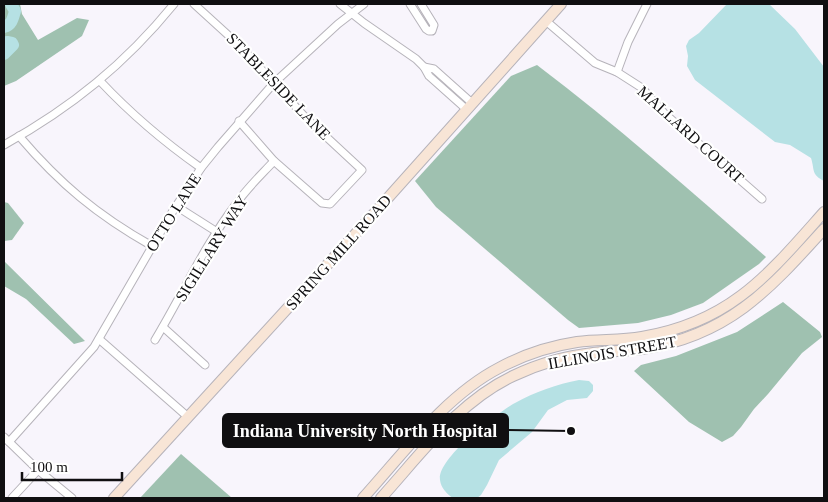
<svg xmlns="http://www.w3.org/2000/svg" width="828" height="502" font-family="Georgia,serif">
	<rect width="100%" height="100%" fill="#f8f5fc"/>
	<g fill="#9fc1b0">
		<polygon points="4,4 20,4 22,14 38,40 77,18 89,20 82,36 16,81 4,86"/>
		<path d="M537 65C616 125 691 191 766 257L759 264 703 303 671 315 638 323 579 328 568 320 436 207 415 181 511 76Z"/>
		<polygon points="4,202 8,203 24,223 12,240 4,241"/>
		<polygon points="4,261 85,341 74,344 26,299 4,286"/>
		<polygon points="783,302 820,332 822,337 802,353 768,394 754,409 741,427 733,436 722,442 689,422 634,371 641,365 676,356 737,332"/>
		<polygon points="181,454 232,498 140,498"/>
	</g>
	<g fill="#b6e1e4">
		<path d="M727 4H769L795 29 824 67V181C811 174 815 171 811 158L790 145 775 142 695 80 687 66 688 56 686 46 689 40 699 33Z"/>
		<path d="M579 380 589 381 593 385V391L587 398 567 400 548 410 532 432 499 460 487 485 481 495 477 498H453C447 494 441 488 440 480 437 458 497 413 515 403 535 392 557 384 579 380Z"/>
	</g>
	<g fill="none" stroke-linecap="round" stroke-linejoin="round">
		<g stroke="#b6e1e4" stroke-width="12">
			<path d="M4 27C12 25 13 18 15 11L11 4"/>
			<polyline points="4,44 7,42 12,43 13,45 4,54"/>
		</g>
		<defs>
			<g id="street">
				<polyline points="194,4 239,45 306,118 362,170 330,204 322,203 274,161 239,121"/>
				<polyline points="340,4 364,23 416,59 424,67 429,76 466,109"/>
				<polyline points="410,4 426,29 429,31 432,31 434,25 421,4"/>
				<polyline points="546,21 595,63 617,72 642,88 665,114 762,199"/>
				<polyline points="424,67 434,69 472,103"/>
				<polyline points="617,72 628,42 647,4"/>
				<path d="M100 81C131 114 164 142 201 168"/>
				<path d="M19 136C60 184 97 215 152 246"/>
				<path d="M4 145C72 107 125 64 174 4"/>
				<polyline points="176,206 217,232"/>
				<polyline points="163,327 205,365"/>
				<polyline points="99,339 188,417"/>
				<path d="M155 340C182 295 204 246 236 204 247 188 261 175 274 161"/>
				<polyline points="4,437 38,470 72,498"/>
				<polyline points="9,442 94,347 171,214 201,168 218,147 274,83 338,24 364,4"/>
				<polyline points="12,498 38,470"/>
			</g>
			<g id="secondary">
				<polyline points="114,498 370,218 561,4"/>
				<path d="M363 498C403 454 445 396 499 368 523 355 550 346 577 342 599 339 620 341 642 337 731 322 768 275 824 212"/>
				<path d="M381 498C421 454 458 402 513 376 538 364 566 356 593 353 609 351 626 351 642 349 728 336 769 290 824 229"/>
			</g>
		</defs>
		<use href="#street" stroke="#b6b3ba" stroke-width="9"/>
		<use href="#secondary" stroke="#b6b3ba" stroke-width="12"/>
		<use href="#street" stroke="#fff" stroke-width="7"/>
		<use href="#secondary" stroke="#f8e5d6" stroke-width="10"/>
	</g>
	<g text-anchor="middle" stroke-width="4.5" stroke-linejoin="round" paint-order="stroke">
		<g font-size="16" fill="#100f11" stroke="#fff">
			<text transform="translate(279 86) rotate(46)" y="6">STABLESIDE LANE</text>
			<text transform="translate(691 134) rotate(42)" y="6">MALLARD COURT</text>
			<text transform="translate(173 212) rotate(-58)" y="6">OTTO LANE</text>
			<text transform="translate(211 248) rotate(-58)" y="6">SIGILLARY WAY</text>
			<text transform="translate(338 252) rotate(-48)" y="6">SPRING MILL ROAD</text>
			<text transform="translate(612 352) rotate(-10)" y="6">ILLINOIS STREET</text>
		</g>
	</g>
	<path fill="none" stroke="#100f11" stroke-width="2" d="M571 431L508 430"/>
	<circle fill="#100f11" stroke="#fff" stroke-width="2" cx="571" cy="431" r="5"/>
	<rect fill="#100f11" stroke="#100f11" stroke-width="2" x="223" y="414" width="285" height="33" rx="5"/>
	<g font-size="18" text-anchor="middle" font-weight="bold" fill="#fff">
		<text x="365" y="437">Indiana University North Hospital</text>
	</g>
	<rect width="828" height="502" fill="none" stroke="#100f11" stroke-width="10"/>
	<path d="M22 472v8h100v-8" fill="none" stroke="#100f11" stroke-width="2.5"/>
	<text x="30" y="472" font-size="15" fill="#100f11" stroke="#ffffff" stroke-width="4" paint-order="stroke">100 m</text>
</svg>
